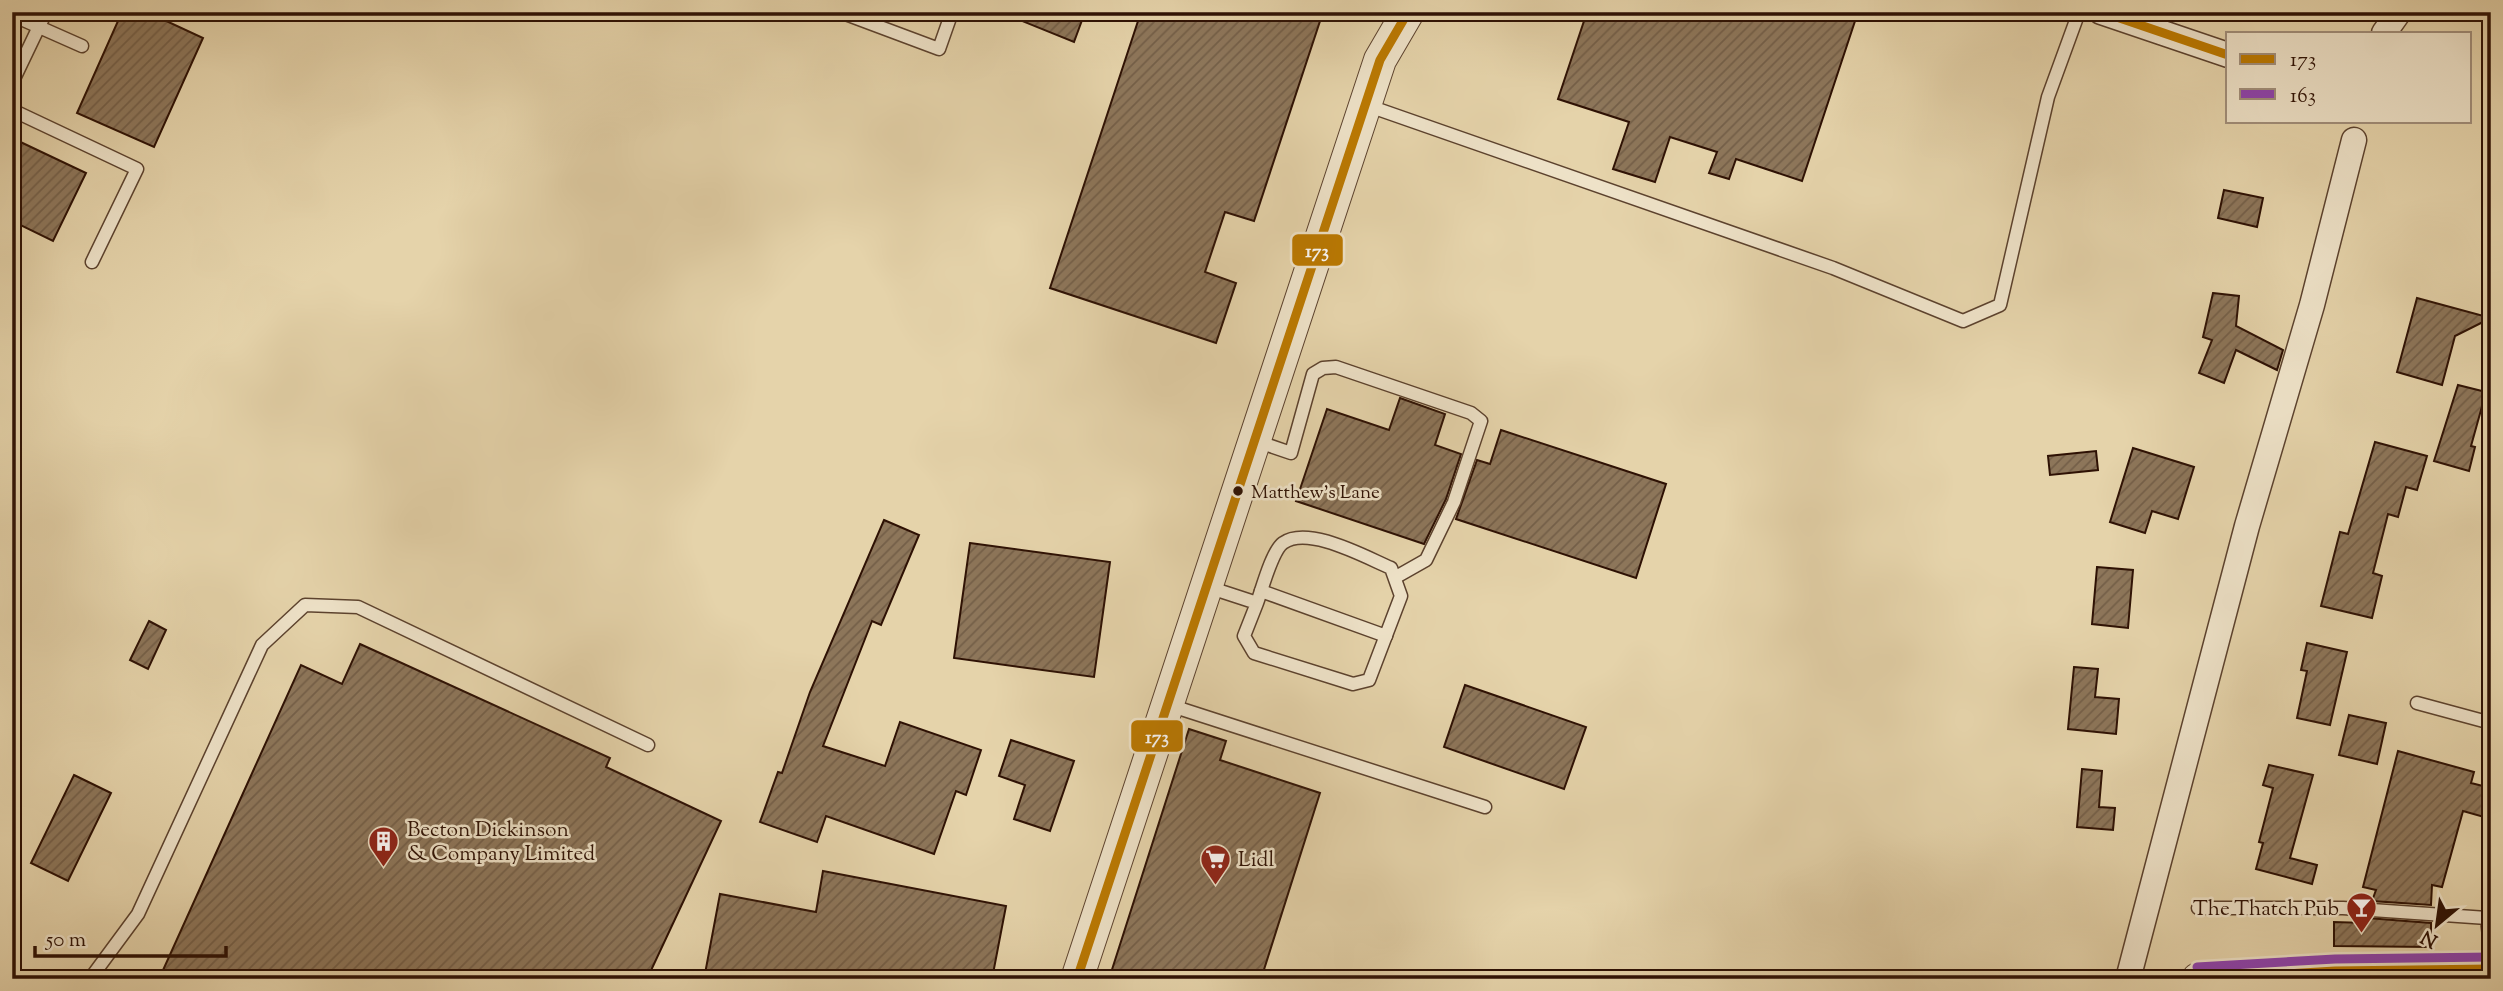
<svg xmlns="http://www.w3.org/2000/svg" width="2503" height="991" font-family="'Sorts Mill Goudy',serif">
	<defs>
		<pattern id="building-hatch" width="6" height="6" patternUnits="userSpaceOnUse" patternTransform="scale(1.75)"><rect width="6" height="6" fill="#8d765a"/><path d="M-1 1l2-2M0 6l6-6M5 7l2-2" fill="none" stroke="#745f48"/></pattern>
	</defs>
	<rect width="100%" height="100%" fill="#e5d3aa"/>
	<filter id="stains"><feTurbulence type="fractalNoise" baseFrequency=".00286" numOctaves="4"/><feColorMatrix values="0 0 0 0 .2 0 0 0 0 .09 0 0 0 0 .02 0 0 0 .5 -.17"/></filter>
	<radialGradient id="worn" r=".72"><stop offset=".6" stop-color="#630" stop-opacity="0"/><stop offset="1" stop-color="#630" stop-opacity=".3"/></radialGradient>
	<g fill="url(#building-hatch)" stroke="#2e1104" stroke-width="2">
		<polygon points="122,12 147,12 203,38 154,147 77,113"/>
		<polygon points="1000,12 1085,12 1074,42"/>
		<polygon points="1141,12 1323,12 1254,221 1225,212 1205,272 1236,283 1216,343 1050,288"/>
		<polygon points="1587,12 1858,12 1802,181 1736,159 1729,179 1709,173 1717,152 1670,137 1655,182 1613,169 1629,122 1558,99"/>
		<polygon points="12,138 86,173 53,241 12,221"/>
		<polygon points="2224,190 2263,198 2257,227 2218,218"/>
		<polygon points="2213,293 2239,296 2236,326 2283,350 2277,370 2236,350 2224,383 2199,373 2212,340 2203,337"/>
		<polygon points="2417,298 2491,318 2455,336 2442,385 2397,372"/>
		<polygon points="2458,385 2486,392 2471,446 2475,447 2469,471 2434,461"/>
		<polygon points="1400,398 1445,414 1435,445 1461,454 1446,499 1424,544 1296,501 1327,409 1389,430"/>
		<polygon points="1501,430 1666,484 1636,578 1456,519 1477,460 1490,464"/>
		<polygon points="2375,442 2427,456 2417,490 2406,487 2398,517 2388,514 2373,573 2382,576 2372,618 2321,606 2340,532 2348,534"/>
		<polygon points="2133,448 2194,467 2178,519 2152,511 2145,533 2110,522"/>
		<polygon points="2096,451 2098,470 2050,475 2048,456"/>
		<polygon points="884,520 919,535 881,625 872,621 823,746 885,766 900,722 981,750 966,795 956,791 934,854 826,816 817,842 760,822 778,772 782,773 810,692"/>
		<polygon points="970,543 1110,562 1094,677 954,658"/>
		<polygon points="2097,567 2133,570 2128,628 2092,624"/>
		<polygon points="149,621 166,630 148,669 130,660"/>
		<polygon points="2307,643 2347,652 2330,725 2297,718 2307,671 2301,670"/>
		<polygon points="360,644 610,758 606,767 721,821 647,979 159,979 301,665 342,684"/>
		<polygon points="2074,667 2098,669 2095,697 2119,699 2116,734 2068,729"/>
		<polygon points="1465,685 1586,727 1564,789 1444,747"/>
		<polygon points="2349,715 2386,723 2377,764 2339,755"/>
		<polygon points="1189,729 1226,741 1220,760 1320,793 1261,979 1109,979"/>
		<polygon points="1011,740 1074,761 1050,831 1014,819 1025,785 999,776"/>
		<polygon points="2398,751 2474,772 2471,783 2491,788 2491,819 2463,811 2442,887 2432,885 2431,905 2372,901 2376,890 2363,887"/>
		<polygon points="2269,765 2313,775 2290,858 2317,865 2312,884 2256,869 2263,843 2259,842 2273,788 2263,785"/>
		<polygon points="2082,769 2102,771 2099,807 2115,808 2113,830 2077,827"/>
		<polygon points="74,775 111,793 68,881 31,863"/>
		<polygon points="823,871 1006,906 992,979 704,979 720,894 816,912"/>
		<polygon points="2367,918 2431,923 2431,947 2334,946 2334,922 2366,923"/>
	</g>
	<g fill="none" stroke-linecap="round" stroke-linejoin="round">
		<defs>
			<g id="service">
				<polyline points="840,12 939,49 952,12"/>
				<polyline points="12,15 82,46"/>
				<polyline points="12,83 46,12"/>
				<polyline points="1366,105 1833,268 1963,321 2000,305 2048,97 2079,12"/>
				<polyline points="12,110 137,169 92,262"/>
				<polyline points="1256,441 1291,453 1313,374 1323,368 1336,367 1471,413 1481,421 1454,502 1426,560 1396,577"/>
				<path d="M1208 587 1257 603C1262 589 1272 551 1283 543 1308 525 1365 557 1391 568L1401 596 1369 680 1353 684 1254 653 1244 636 1257 603"/>
				<polyline points="1261,591 1386,636"/>
				<polyline points="2417,703 2491,723"/>
				<polyline points="1169,705 1485,807"/>
				<polyline points="2198,908 2343,908 2487,918 2491,956"/>
				<polyline points="90,979 138,914 262,645 305,605 358,607 648,745"/>
			</g>
			<g id="minor">
				<polyline points="2101,12 2228,55"/>
				<polyline points="2384,33 2399,12"/>
				<polyline points="2128,979 2247,526 2312,305 2354,140"/>
			</g>
			<g id="tertiary">
				<polyline points="1077,979 1380,60 1408,12"/>
				<polyline points="2198,979 2335,971 2491,969"/>
			</g>
		</defs>
		<use href="#service" stroke="#5c422e" stroke-width="15"/>
		<use href="#minor" stroke="#5c422e" stroke-width="27"/>
		<use href="#tertiary" stroke="#5c422e" stroke-width="34"/>
		<use href="#service" stroke="#eee2c8" stroke-width="12"/>
		<use href="#minor" stroke="#eee2c8" stroke-width="24"/>
		<use href="#tertiary" stroke="#eee2c8" stroke-width="32"/>
		<defs>
			<g id="bus-1">
				<polyline points="2102,12 2228,55"/>
				<polyline points="1077,979 1380,60 1408,12"/>
				<polyline points="2202,979 2335,971 2491,969"/>
			</g>
			<polyline id="bus-2" points="2197,967 2335,959 2491,957"/>
		</defs>
		<use href="#bus-1" stroke="#eee2c8" stroke-width="14"/>
		<use href="#bus-2" stroke="#eee2c8" stroke-width="14"/>
		<use href="#bus-1" stroke="#bb7901" stroke-width="9"/>
		<use href="#bus-2" stroke="#8e44ad" stroke-width="9"/>
	</g>
	<defs>
		<symbol id="building-pin" viewBox="-11 -11 22 30"><path d="M0 17L-7.5 6A9.5 9.5 0 1 1 7.5 6Z" fill="#8f2418" stroke="#eee2c8"/><path d="M-4-6H4V6H1V3H-1V6H-4ZM-2.5-4.3h1.7v1.8h-1.7ZM.8-4.3h1.7v1.8H.8ZM-2.5-1h1.7V.8h-1.7ZM.8-1h1.7V.8H.8Z" fill="#fff"/></symbol>
		<symbol id="supermarket-pin" viewBox="-11 -11 22 30"><path d="M0 17L-7.5 6A9.5 9.5 0 1 1 7.5 6Z" fill="#8f2418" stroke="#eee2c8"/><path d="M-6-5.5h2.5l.6 2H6L4.5 2H-2.5L-4.4-4H-6ZM-1.5 3.2a1.3 1.3 0 1 0 .1 0ZM3 3.2a1.3 1.3 0 1 0 .1 0Z" fill="#fff"/></symbol>
		<symbol id="bar-pin" viewBox="-11 -11 22 30"><path d="M0 17L-7.5 6A9.5 9.5 0 1 1 7.5 6Z" fill="#8f2418" stroke="#eee2c8"/><path d="M-6-5H6L.8 .8V4.5H3.5V6h-7V4.5H-.8V.8Z" fill="#fff"/></symbol>
	</defs>
	<g fill-rule="evenodd">
		<use href="#building-pin" x="366" y="824" width="35" height="47"/>
		<use href="#supermarket-pin" x="1198" y="842" width="35" height="47"/>
		<use href="#bar-pin" x="2344" y="890" width="35" height="47"/>
	</g>
	<circle fill="#2e1104" stroke="#eee2c8" stroke-width="2.5" cx="1238" cy="491" r="6"/>
	<g text-anchor="middle" stroke-width="5" stroke-linejoin="round" paint-order="stroke">
		<g font-size="19" fill="#2e1104" stroke="#eee2c8" text-anchor="start">
			<text x="1251" y="498">Matthew's Lane</text>
		</g>
		<g font-size="21" fill="#2e1104" stroke="#eee2c8" text-anchor="start">
			<text x="407" y="836">Becton Dickinson<tspan x="407" dy="24">&amp; Company Limited</tspan></text>
			<text x="1238" y="866">Lidl</text>
			<text x="2339" y="915" text-anchor="end">The Thatch Pub</text>
		</g>
	</g>
	<g stroke="#eee2c8" stroke-width="2.5">
		<rect x="1291" y="233" width="53" height="34" rx="7" fill="#bb7901"/>
		<rect x="1130" y="719" width="54" height="34" rx="7" fill="#bb7901"/>
	</g>
	<g font-size="19" text-anchor="middle" font-weight="bold" fill="#fff">
		<text x="1317" y="257">173</text>
		<text x="1157" y="743">173</text>
	</g>
	<rect width="2503" height="991" fill="none" stroke="#e5d3aa" stroke-width="42"/>
	<rect x="14" y="14" width="2475" height="963" fill="none" stroke="#2e1104" stroke-width="3.5"/>
	<rect x="21" y="21" width="2461" height="949" fill="none" stroke="#2e1104" stroke-width="2"/>
	<rect x="2226" y="32" width="245" height="91" fill="#eee2c8" stroke="#a18e7a" stroke-width="2"/>
	<rect x="2240" y="54" width="35" height="10" fill="#bb7901" stroke="#a18e7a" stroke-width="2"/>
	<text x="2290" y="66" font-size="21" fill="#2e1104">173</text>
	<rect x="2240" y="89" width="35" height="10" fill="#8e44ad" stroke="#a18e7a" stroke-width="2"/>
	<text x="2290" y="102" font-size="21" fill="#2e1104">163</text>
	<g transform="translate(2437 925) rotate(209)" stroke="#eee2c8" stroke-width="5" paint-order="stroke">
	<path d="M0-5L12 26L0 18L-12 26Z" fill="#2e1104"/>
	<text y="-10" font-size="19" font-weight="bold" text-anchor="middle" fill="#2e1104">N</text>
	</g>
	<path d="M35 946v10h191v-10" fill="none" stroke="#2e1104" stroke-width="3.5"/>
	<text x="46" y="946" font-size="21" fill="#2e1104" stroke="#eee2c8" stroke-width="5" paint-order="stroke">50 m</text>
	<rect width="100%" height="100%" filter="url(#stains)"/>
	<rect width="100%" height="100%" fill="url(#worn)"/>
</svg>
